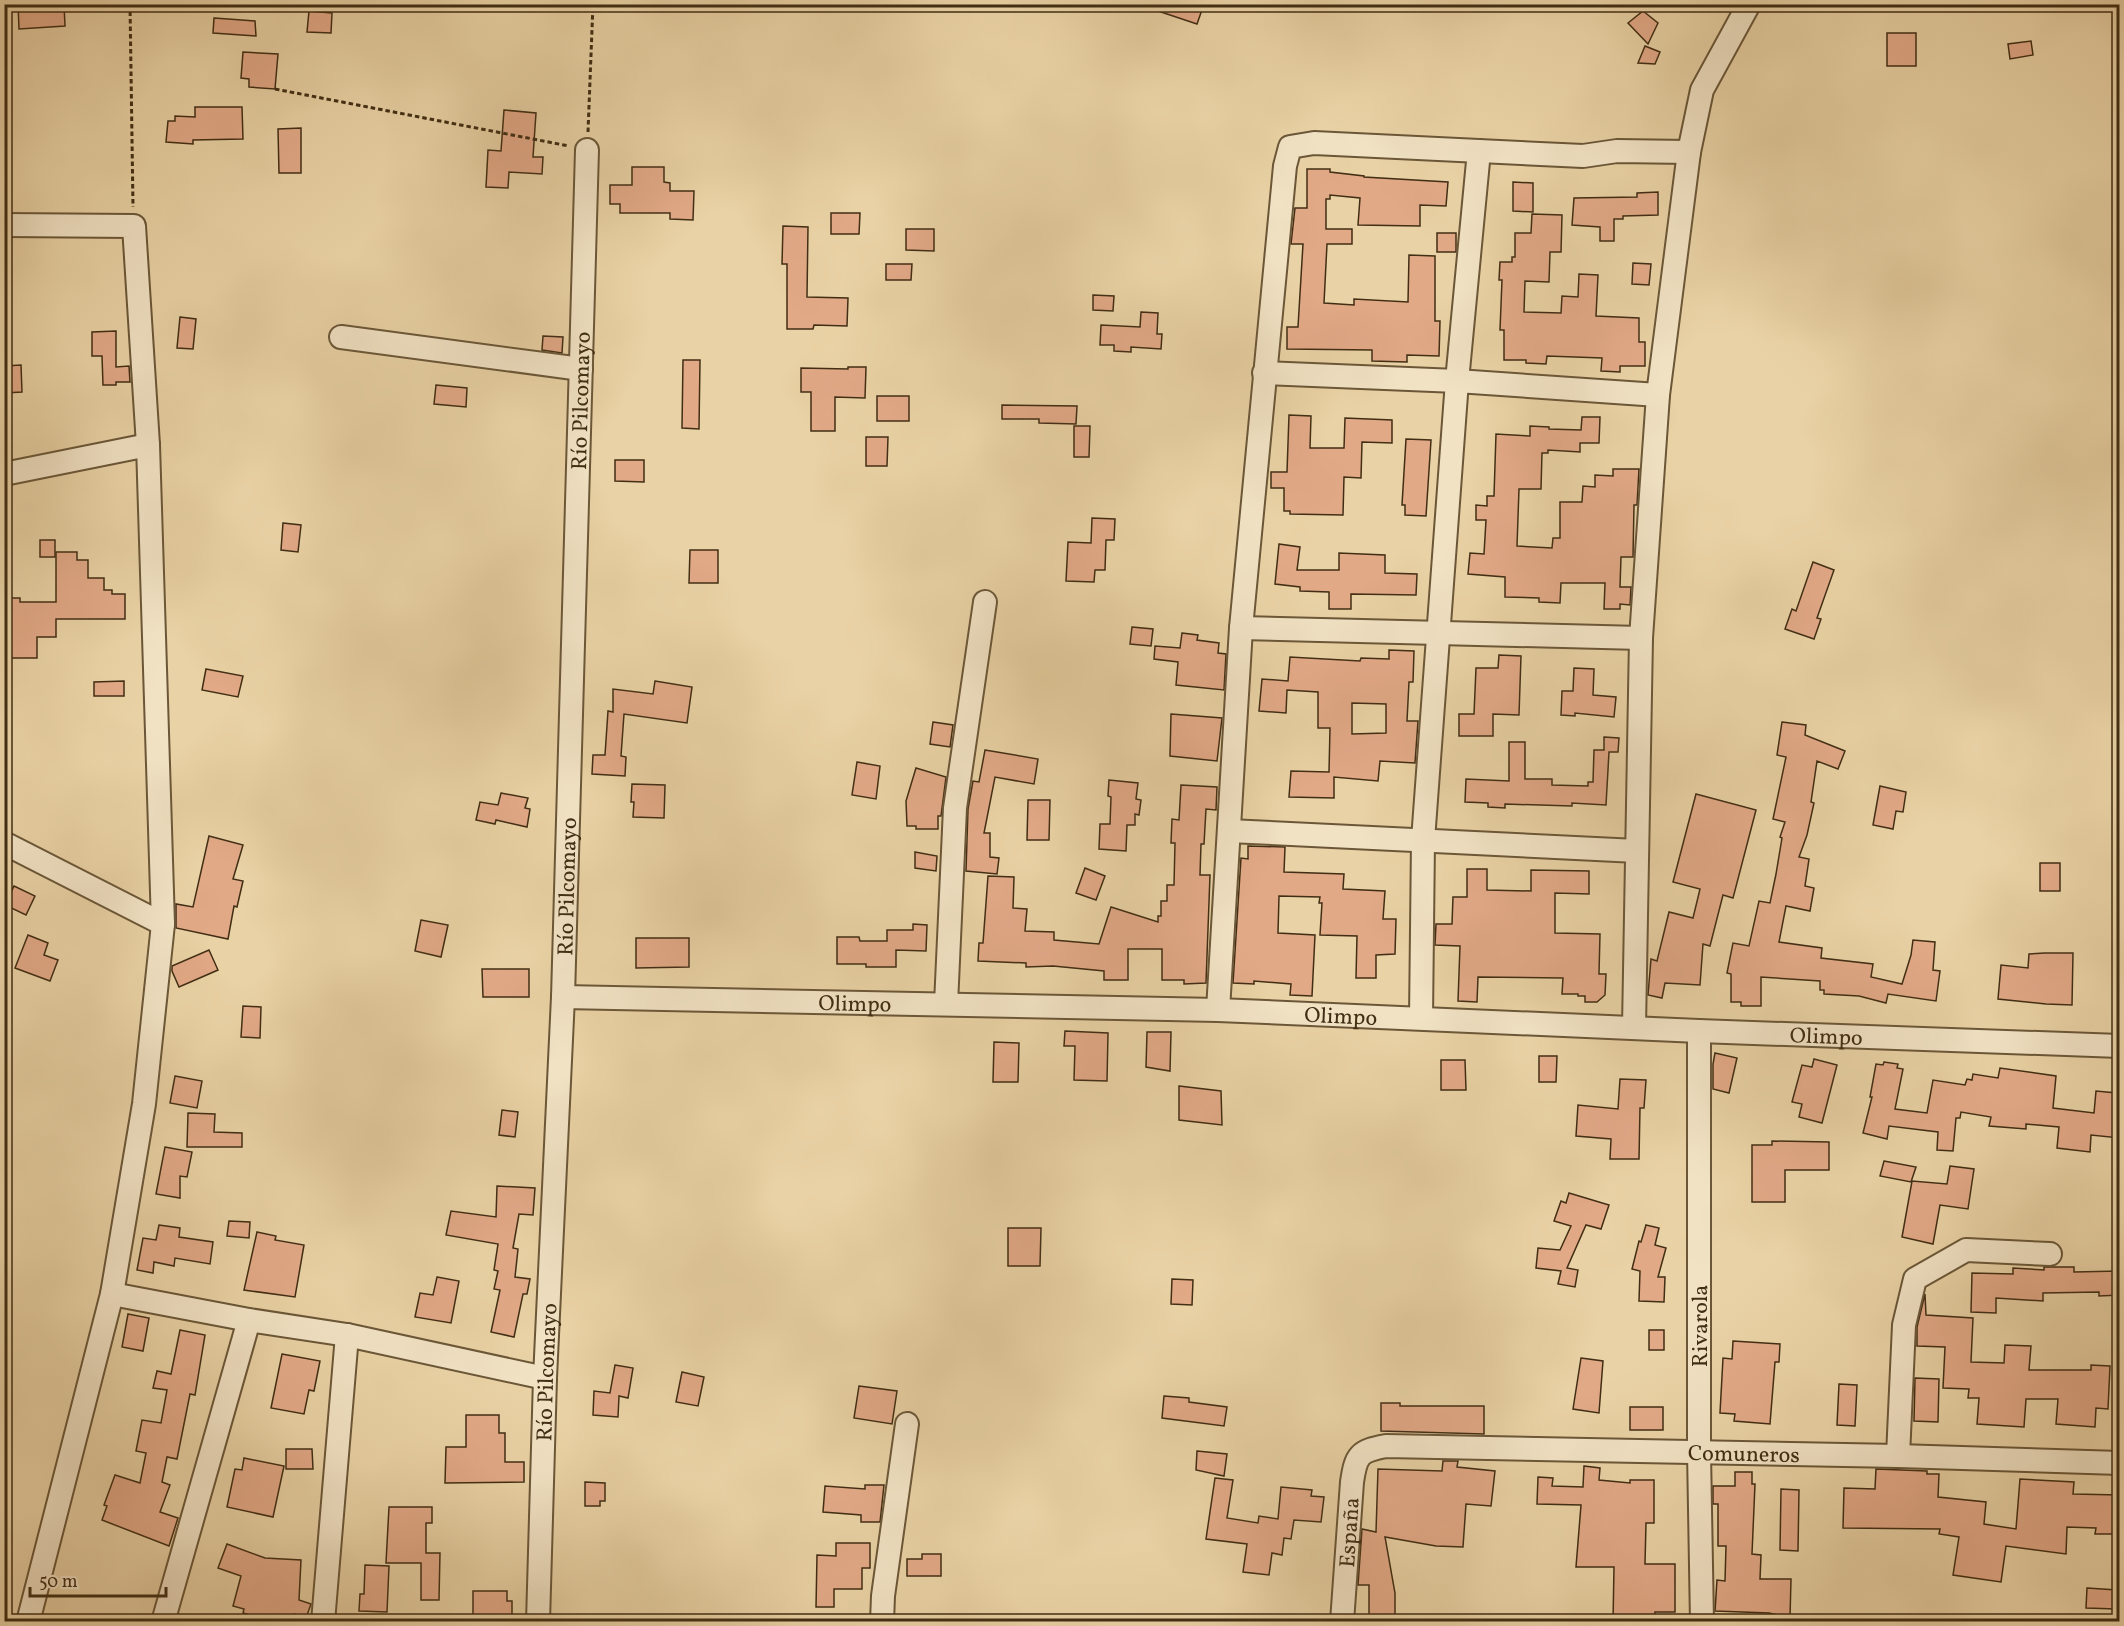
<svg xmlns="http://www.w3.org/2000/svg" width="2124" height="1626" font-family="Vollkorn,serif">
	<rect width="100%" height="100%" fill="#e9d2a5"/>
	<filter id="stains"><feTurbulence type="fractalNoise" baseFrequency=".00333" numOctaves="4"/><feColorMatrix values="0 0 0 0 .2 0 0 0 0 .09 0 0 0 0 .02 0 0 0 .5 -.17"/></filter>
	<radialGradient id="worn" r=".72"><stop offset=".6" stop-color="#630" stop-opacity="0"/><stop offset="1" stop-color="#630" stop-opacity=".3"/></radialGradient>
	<g fill="#e2a987" stroke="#412e14" stroke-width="1.5" fill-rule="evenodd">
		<polygon points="18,4 64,4 65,26 19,29"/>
		<polygon points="1147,4 1204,4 1197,24 1146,7"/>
		<polygon points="309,11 332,13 331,33 307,32"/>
		<polygon points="1643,11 1658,23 1648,44 1628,23"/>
		<polygon points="214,18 255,21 256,36 213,33"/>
		<rect x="1887" y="33" width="29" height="33"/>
		<polygon points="2031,41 2033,55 2010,59 2008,44"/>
		<polygon points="1645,46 1660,52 1655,64 1638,63"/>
		<polygon points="243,52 278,54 275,89 249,87 249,79 241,78"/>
		<polygon points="195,107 242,107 243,139 193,140 193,144 166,142 168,121 175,121 175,116 195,117"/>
		<polygon points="504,110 536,113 533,157 543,157 542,174 509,172 508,188 486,187 488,150 501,151"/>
		<polygon points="301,128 301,173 279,173 278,129"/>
		<polygon points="632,167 664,167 664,182 670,183 670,191 694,191 693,220 670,219 670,213 620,213 620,204 610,204 610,185 632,185"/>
		<polygon points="1307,169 1330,169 1330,172 1364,176 1364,177 1448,182 1446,206 1420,205 1420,226 1358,225 1360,198 1330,195 1330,199 1326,199 1326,229 1352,229 1352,244 1327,244 1324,303 1354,305 1354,299 1408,302 1409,255 1435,256 1435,321 1440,321 1439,356 1407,355 1407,362 1372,361 1372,350 1287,349 1287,327 1298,327 1303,244 1291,244 1295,208 1307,208"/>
		<polygon points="1513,182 1533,183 1533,212 1513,211"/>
		<polygon points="1658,192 1658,215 1623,216 1623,219 1614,219 1614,241 1600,241 1600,227 1572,225 1574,198 1637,197 1637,193"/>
		<polygon points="831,213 860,213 859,234 831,234"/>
		<polygon points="1532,214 1562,215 1561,252 1550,252 1549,282 1525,281 1524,312 1561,313 1562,296 1578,297 1579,274 1598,275 1596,316 1639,318 1639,342 1645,342 1645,366 1620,366 1620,372 1601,371 1602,358 1547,356 1546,364 1526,363 1526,360 1504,360 1504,330 1500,330 1502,280 1499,280 1500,262 1512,262 1512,257 1515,257 1515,233 1531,233"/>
		<polygon points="783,226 808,227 807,297 848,298 847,326 814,325 813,329 787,329 787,264 782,264"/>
		<polygon points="906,229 934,229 934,251 906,250"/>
		<rect x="1437" y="233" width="19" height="19"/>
		<polygon points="1633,263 1651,264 1649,285 1632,284"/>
		<polygon points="886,264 912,264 911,280 886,280"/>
		<polygon points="1093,295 1114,296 1113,311 1093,310"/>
		<polygon points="1141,312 1158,313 1157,334 1162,334 1161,349 1131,347 1131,352 1114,351 1114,345 1100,345 1101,325 1140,327"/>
		<polygon points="180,317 196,319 193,349 177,348"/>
		<polygon points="116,331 116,367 129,366 130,382 116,382 116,385 103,385 102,356 92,356 92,332"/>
		<polygon points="543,336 563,337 562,353 542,350"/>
		<polygon points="683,360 700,360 699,429 682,428"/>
		<polygon points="21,365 22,392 4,393 4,366"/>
		<polygon points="848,367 866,367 865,398 835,397 835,431 811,431 811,392 801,392 801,368 848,369"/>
		<polygon points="436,385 467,388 466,407 434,404"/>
		<rect x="877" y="396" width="32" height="25"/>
		<polygon points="1002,405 1077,406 1076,424 1039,423 1039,419 1002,419"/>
		<polygon points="1289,415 1311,416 1310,448 1344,448 1345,418 1392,420 1392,443 1362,442 1361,478 1344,477 1343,515 1290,514 1290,511 1284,511 1284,488 1271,488 1271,472 1287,472"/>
		<polygon points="1582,417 1600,417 1599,443 1580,443 1580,452 1548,450 1548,453 1542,453 1541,489 1519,489 1517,546 1552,548 1553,538 1560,538 1560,502 1582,502 1583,486 1595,487 1595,475 1613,476 1613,469 1639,469 1637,505 1634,505 1633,557 1621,557 1620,587 1631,587 1630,605 1620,604 1620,609 1604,609 1605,583 1561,583 1560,603 1539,602 1539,598 1505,597 1505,577 1468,574 1470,553 1484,554 1486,520 1476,520 1476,505 1487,506 1487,496 1494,496 1496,434 1530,436 1530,426 1549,427 1549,429 1581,430"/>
		<polygon points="1074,426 1090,426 1089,457 1074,457"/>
		<polygon points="866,437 888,437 887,466 866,466"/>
		<polygon points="1406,439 1431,440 1426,516 1405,515 1405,505 1402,505"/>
		<polygon points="615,460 644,460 644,482 615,481"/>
		<polygon points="1092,518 1115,519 1114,540 1106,540 1105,570 1095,570 1094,582 1066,581 1068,542 1091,543"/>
		<polygon points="283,523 301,525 298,552 281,550"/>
		<rect x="40" y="540" width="15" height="17"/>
		<polygon points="1279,544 1300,547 1297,570 1339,570 1339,553 1385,555 1385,573 1417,574 1416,595 1351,594 1351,609 1329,609 1329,592 1300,591 1300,587 1275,584"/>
		<polygon points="690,550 718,550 718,583 689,583"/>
		<polygon points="56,552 77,552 77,560 88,560 88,578 104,578 104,590 112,590 112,594 125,594 125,619 56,619 56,637 37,637 37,658 4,658 4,598 20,598 20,602 56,602"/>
		<polygon points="1813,562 1834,570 1817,618 1821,619 1814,639 1785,629 1792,609 1796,611"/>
		<polygon points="1132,627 1153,629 1151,646 1130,644"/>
		<polygon points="1182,633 1198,635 1197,640 1219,643 1218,653 1226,654 1224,690 1176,685 1178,662 1154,659 1155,646 1180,648"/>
		<path d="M1389 650 1414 651 1413 682H1409L1407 721H1418L1415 763 1380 761 1378 781 1334 777V798L1289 797 1291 771 1329 772 1330 728H1318V692L1287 690 1286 713 1259 711 1262 679 1288 681 1290 657 1360 661 1361 658 1389 659ZM1352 703 1386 704V733L1352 734Z"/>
		<polygon points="1499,655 1521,656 1519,715 1493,714 1493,736 1459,736 1459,714 1474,714 1476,668 1498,668"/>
		<polygon points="1574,668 1594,669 1593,695 1616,697 1614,717 1575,713 1575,716 1561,715 1562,691 1573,691"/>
		<polygon points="206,669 243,676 238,697 202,690"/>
		<polygon points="124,681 124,696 94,696 94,682"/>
		<polygon points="655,681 692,687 687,723 624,714 621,756 626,757 625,776 592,774 593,755 605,755 608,711 613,712 613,689 653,694"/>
		<polygon points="1171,714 1222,718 1217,761 1170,756"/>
		<polygon points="933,722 953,725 950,747 930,744"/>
		<polygon points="1782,722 1806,725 1805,735 1845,751 1838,769 1817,761 1811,802 1814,803 1807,835 1799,857 1809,859 1805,886 1814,888 1810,911 1786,906 1779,942 1822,948 1821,958 1873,964 1871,977 1902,984 1911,955 1913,940 1935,942 1933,970 1940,971 1936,1001 1888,994 1886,1003 1859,996 1824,994 1824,990 1820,990 1820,981 1761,977 1761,1006 1741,1006 1741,1002 1731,1002 1731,974 1727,973 1733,943 1749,946 1759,901 1770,903 1776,874 1782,838 1780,837 1785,822 1773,819 1786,757 1777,755"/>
		<polygon points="1604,737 1619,738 1618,752 1609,752 1606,805 1572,803 1572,806 1505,804 1505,808 1488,807 1488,803 1465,802 1466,779 1509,781 1509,742 1525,742 1525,779 1552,779 1552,785 1588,786 1588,782 1593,782 1594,750 1604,750"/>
		<polygon points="985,750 1038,759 1034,784 995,777 984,833 990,833 990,857 999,858 997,874 966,871 968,809 973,781 979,782"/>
		<polygon points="857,762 880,766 876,799 852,795"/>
		<polygon points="916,768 946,777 941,816 938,816 938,829 916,829 916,826 907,826 906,801"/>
		<polygon points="1109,780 1138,783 1136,799 1141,800 1139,815 1135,814 1135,825 1127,825 1126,851 1099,849 1100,824 1110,824 1111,797 1108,796"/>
		<polygon points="632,784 665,785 664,818 633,817 634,802 631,802"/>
		<polygon points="1181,785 1217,787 1216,810 1206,809 1204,844 1201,844 1200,875 1210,875 1206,983 1184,984 1184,980 1162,980 1162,949 1128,949 1128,980 1104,980 1104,971 1053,966 1026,967 1026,963 978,961 979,943 983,943 988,876 1014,877 1013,908 1027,909 1025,931 1054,932 1054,940 1099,944 1111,907 1158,922 1158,916 1161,916 1161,901 1167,901 1167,885 1174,885 1175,843 1171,843 1172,819 1179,820"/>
		<polygon points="1880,786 1906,792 1903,812 1896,811 1893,829 1873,825"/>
		<polygon points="501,793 528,798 525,808 530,809 527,827 496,820 495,824 476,820 480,802 498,805"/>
		<polygon points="1696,794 1756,810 1733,898 1723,895 1710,946 1703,944 1700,985 1665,983 1662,998 1648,995 1651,959 1657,961 1669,912 1693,918 1700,889 1673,882"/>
		<polygon points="1028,800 1050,800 1049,840 1027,840"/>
		<polygon points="209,836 243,845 233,879 243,881 237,907 234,906 228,939 176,928 176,904 193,907"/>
		<polygon points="1248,846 1285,847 1284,872 1344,874 1343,889 1385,891 1383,919 1396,919 1395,954 1376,955 1376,978 1356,978 1357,936 1320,935 1322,903 1319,903 1320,897 1279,896 1278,933 1315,935 1312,996 1290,995 1291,984 1254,981 1254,984 1233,983 1241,858 1248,859"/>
		<polygon points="915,852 937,856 936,871 915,868"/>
		<rect x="2040" y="863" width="20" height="28"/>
		<polygon points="1085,868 1105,876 1096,900 1076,893"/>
		<polygon points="1467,869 1487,869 1487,890 1531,891 1531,870 1589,871 1589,894 1555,893 1555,933 1600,934 1599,974 1606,974 1605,995 1597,1002 1585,1002 1585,996 1578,996 1578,994 1562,994 1563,978 1478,977 1477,1002 1458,1001 1460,946 1435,945 1436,924 1452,924 1453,897 1467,897"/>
		<polygon points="14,886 35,896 26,915 5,905"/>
		<polygon points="421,920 448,925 441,957 415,951"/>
		<polygon points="913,924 927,925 926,951 896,950 896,967 866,967 866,964 837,964 837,937 859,937 860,941 887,941 887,930 913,930"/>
		<polygon points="28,935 48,943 44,955 58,960 50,981 15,968"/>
		<polygon points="636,938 689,938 689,967 636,968"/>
		<polygon points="209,950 218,970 179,987 172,971 172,966"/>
		<polygon points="2045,953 2073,953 2072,1005 2046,1004 1998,999 2001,965 2028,968 2029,954"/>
		<polygon points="482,969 529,969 529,997 483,997"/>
		<polygon points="243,1006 261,1007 260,1038 241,1037"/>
		<polygon points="1065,1031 1108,1033 1107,1081 1074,1080 1075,1046 1064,1046"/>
		<polygon points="1147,1032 1171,1032 1170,1071 1146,1067"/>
		<polygon points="994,1042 1019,1043 1018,1082 993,1082"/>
		<polygon points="1715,1053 1737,1058 1729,1093 1713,1089 1713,1064"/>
		<polygon points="1539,1056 1557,1056 1556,1082 1539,1082"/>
		<polygon points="1814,1059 1837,1065 1822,1123 1799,1117 1802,1104 1792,1102 1802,1065 1812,1067"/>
		<polygon points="1441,1060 1465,1060 1466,1090 1441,1090"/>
		<polygon points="1884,1062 1898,1064 1897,1068 1903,1069 1895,1109 1927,1113 1933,1080 1965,1085 1967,1079 1972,1080 1973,1074 1998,1078 2000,1068 2056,1076 2053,1108 2094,1113 2096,1091 2117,1093 2117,1099 2120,1100 2120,1138 2091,1135 2090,1152 2057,1148 2059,1127 2026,1124 2026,1129 1989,1126 1991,1117 1961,1112 1960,1118 1956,1118 1953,1151 1937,1150 1938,1132 1889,1126 1887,1139 1863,1133 1872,1097 1870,1097 1876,1064 1883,1065"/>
		<polygon points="175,1076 202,1081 197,1108 170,1103"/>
		<polygon points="1620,1079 1646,1080 1644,1108 1640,1108 1639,1159 1610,1159 1611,1139 1576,1136 1578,1105 1618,1109"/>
		<polygon points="1179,1086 1221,1091 1222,1125 1179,1120"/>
		<polygon points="502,1110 518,1112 515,1137 499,1135"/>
		<polygon points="188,1113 215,1114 214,1132 242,1133 242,1147 187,1147"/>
		<polygon points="1772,1141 1829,1142 1829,1170 1785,1170 1785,1202 1752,1202 1752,1145 1772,1145"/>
		<polygon points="165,1147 192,1152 187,1177 180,1176 180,1198 156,1194"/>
		<polygon points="1884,1161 1916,1167 1911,1182 1880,1176"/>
		<polygon points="1950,1166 1974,1169 1968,1209 1940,1205 1933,1244 1902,1237 1912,1181 1947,1184"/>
		<polygon points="497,1186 535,1188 533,1215 519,1214 513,1248 518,1249 515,1277 530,1279 527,1294 523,1294 514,1337 491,1332 500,1290 494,1289 498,1271 494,1270 498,1244 446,1235 451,1211 496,1217"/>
		<polygon points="1569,1193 1609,1205 1601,1229 1586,1225 1567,1268 1578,1270 1575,1287 1558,1284 1561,1271 1536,1268 1538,1248 1560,1250 1571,1226 1554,1221 1561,1201 1566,1203"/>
		<polygon points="229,1221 250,1222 249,1238 227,1236"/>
		<polygon points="159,1225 180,1228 179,1237 213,1242 210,1264 175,1258 174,1266 154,1262 153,1273 137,1270 143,1238 156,1240"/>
		<polygon points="1646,1225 1659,1228 1655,1245 1666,1248 1658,1277 1665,1277 1664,1302 1639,1301 1640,1271 1632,1269 1639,1241 1641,1242"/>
		<polygon points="1008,1228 1041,1228 1040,1266 1008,1266"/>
		<polygon points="257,1232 276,1236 275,1240 304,1245 295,1297 244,1290"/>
		<polygon points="2044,1267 2074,1267 2074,1272 2120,1271 2120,1295 2099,1296 2099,1292 2043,1293 2043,1301 1996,1298 1996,1313 1971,1312 1972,1273 2013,1274 2013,1268 2044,1270"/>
		<polygon points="437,1277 459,1281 451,1323 415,1317 420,1293 433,1295"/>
		<polygon points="1172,1279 1193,1280 1192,1305 1171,1304"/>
		<polygon points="1925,1294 1926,1315 1973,1318 1971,1362 2004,1363 2005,1345 2031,1346 2029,1370 2091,1370 2091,1365 2110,1366 2108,1409 2096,1408 2095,1427 2056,1424 2058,1399 2026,1399 2024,1427 1977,1424 1979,1398 1968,1398 1969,1389 1943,1388 1945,1347 1917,1346 1917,1327"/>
		<polygon points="128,1314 149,1318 143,1351 122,1347"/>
		<polygon points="180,1330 205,1335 195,1395 190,1394 177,1459 167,1457 162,1482 170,1485 160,1512 178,1518 169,1546 102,1520 107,1506 104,1505 115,1475 140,1483 146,1453 136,1451 142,1420 161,1423 167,1390 153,1388 157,1371 171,1374"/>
		<rect x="1649" y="1330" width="15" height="20"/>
		<polygon points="1733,1341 1780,1344 1779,1362 1775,1362 1770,1424 1734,1421 1735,1414 1720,1413 1723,1358 1732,1359"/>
		<polygon points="282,1354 320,1361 314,1391 309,1390 304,1414 271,1408"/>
		<polygon points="1581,1358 1603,1361 1599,1413 1573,1409"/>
		<polygon points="615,1365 633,1368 628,1398 619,1396 618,1417 593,1415 594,1391 610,1393"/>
		<polygon points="682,1372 704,1377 698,1406 676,1402"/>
		<polygon points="1915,1378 1939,1379 1938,1422 1914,1421"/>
		<polygon points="1839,1384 1857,1385 1855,1426 1837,1425"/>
		<polygon points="859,1386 897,1391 892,1424 854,1418"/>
		<polygon points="1164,1396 1189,1398 1189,1402 1227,1407 1224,1426 1162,1418"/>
		<polygon points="1381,1403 1400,1403 1400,1406 1484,1406 1484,1434 1381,1431"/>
		<rect x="1630" y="1407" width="33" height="23"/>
		<polygon points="466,1415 499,1415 499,1433 505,1433 505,1462 524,1462 524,1482 445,1483 446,1447 466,1447"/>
		<polygon points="286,1449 312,1449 313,1469 286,1469"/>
		<polygon points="1197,1451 1227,1454 1224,1476 1196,1470"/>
		<polygon points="244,1458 284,1466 273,1517 227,1507 235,1469 242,1470"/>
		<polygon points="1443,1461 1458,1461 1457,1467 1495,1471 1491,1506 1466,1504 1463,1547 1436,1546 1385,1537 1395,1593 1395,1622 1369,1622 1369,1585 1358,1585 1362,1529 1376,1532 1378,1469 1442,1471"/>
		<polygon points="1584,1466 1600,1468 1599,1480 1630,1483 1630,1480 1654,1480 1654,1523 1646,1523 1645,1564 1675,1564 1675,1612 1655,1612 1655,1622 1613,1622 1614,1567 1576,1567 1581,1505 1537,1504 1538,1477 1553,1478 1552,1486 1583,1487"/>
		<polygon points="1876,1469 1927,1471 1927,1474 1939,1474 1938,1497 1986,1502 1984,1524 2016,1529 2020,1479 2074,1482 2073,1494 2120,1495 2120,1516 2113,1515 2113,1534 2095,1534 2096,1528 2067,1527 2066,1554 2006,1546 2001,1582 1953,1575 1959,1537 1939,1534 1940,1529 1843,1528 1844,1488 1875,1489"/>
		<polygon points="1735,1472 1752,1472 1752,1484 1755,1484 1752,1554 1761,1555 1760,1579 1791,1579 1790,1618 1769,1613 1715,1611 1717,1580 1725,1581 1726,1546 1718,1546 1718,1504 1713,1504 1713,1486 1735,1486"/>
		<polygon points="1215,1478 1233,1480 1227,1518 1258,1523 1259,1516 1278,1519 1281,1487 1312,1490 1311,1496 1324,1497 1321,1522 1294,1520 1291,1539 1284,1538 1282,1555 1272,1553 1269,1575 1243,1572 1247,1544 1206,1539"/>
		<polygon points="585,1482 605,1483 605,1501 600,1501 600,1506 585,1506"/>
		<polygon points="865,1485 884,1485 880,1522 861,1522 861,1515 823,1512 825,1486 865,1489"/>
		<polygon points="1781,1489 1799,1490 1798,1551 1780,1550"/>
		<polygon points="389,1507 432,1507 432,1523 426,1523 426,1553 440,1553 439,1600 421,1600 421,1563 386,1563"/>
		<polygon points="836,1543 870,1543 870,1568 862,1568 862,1589 834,1589 834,1607 816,1607 817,1555 836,1556"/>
		<polygon points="227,1544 265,1558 301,1560 299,1600 311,1604 306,1618 294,1614 291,1622 255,1622 257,1617 243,1613 244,1609 233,1606 241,1576 218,1568"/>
		<polygon points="922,1554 941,1554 941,1576 907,1576 907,1559 922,1559"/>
		<polygon points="365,1565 389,1566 387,1612 359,1611 360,1594 364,1594"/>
		<polygon points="2087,1588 2117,1590 2116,1609 2086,1608"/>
		<polygon points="473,1591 507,1591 507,1601 512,1601 512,1618 473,1618"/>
	</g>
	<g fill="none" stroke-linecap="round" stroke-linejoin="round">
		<defs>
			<g id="minor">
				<polyline points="4,225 134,226 148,445 163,924 144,1104 112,1294 28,1622"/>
				<polyline points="341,337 581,369"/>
				<polyline points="1264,373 1457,381 1658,395"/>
				<polyline points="4,474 148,445"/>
				<polyline points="1241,628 1641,638"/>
				<polyline points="1229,831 1637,851"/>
				<polyline points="4,843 163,924"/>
				<path id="s1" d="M563 997 1218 1010 1699 1031 2120 1046"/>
				<polyline points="946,1004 955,808 985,602"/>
				<polyline points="1218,1010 1241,628 1285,166 1290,147 1314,143 1583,156 1617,151 1689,152"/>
				<polyline points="1421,1018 1423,840 1457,381 1479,151"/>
				<polyline points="1634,1027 1641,638 1658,395 1689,152 1702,90 1749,4"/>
				<polyline points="1699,1031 1699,1452 1702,1622"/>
				<polyline points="112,1294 249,1320 347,1335 545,1378"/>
				<polyline points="1898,1456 1904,1325 1915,1279 1966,1250 2050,1254"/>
				<polyline points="163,1622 249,1320"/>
				<polyline points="323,1622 347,1335"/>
				<path id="s2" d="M538 1622 545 1378 563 997 587 150"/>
				<polyline points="882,1622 883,1596 907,1424"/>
				<path id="s3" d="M1342 1622 1352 1482C1356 1455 1359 1451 1386 1446L1898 1456 2120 1463"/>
			</g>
		</defs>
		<use href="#minor" stroke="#6b5738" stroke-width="26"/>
		<g stroke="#412e14" stroke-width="3" stroke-dasharray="4.5 3" stroke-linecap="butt">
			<polyline points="130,4 133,207"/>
			<polyline points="275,89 569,146"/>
			<polyline points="588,132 593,4"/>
		</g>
		<use href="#minor" stroke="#f1e2c4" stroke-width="22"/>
	</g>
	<g text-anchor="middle" stroke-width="5" stroke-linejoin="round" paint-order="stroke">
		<g font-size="22" fill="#412e14" stroke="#f1e2c4">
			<text dy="8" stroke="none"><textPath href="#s2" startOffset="1222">Río Pilcomayo</textPath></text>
			<text dy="8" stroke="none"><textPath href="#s2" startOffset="736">Río Pilcomayo</textPath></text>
			<text dy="8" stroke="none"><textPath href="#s1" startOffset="292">Olimpo</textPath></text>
			<text dy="8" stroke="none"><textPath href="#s1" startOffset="778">Olimpo</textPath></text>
			<text dy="8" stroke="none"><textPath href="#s1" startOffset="1264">Olimpo</textPath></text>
			<text transform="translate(1699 1326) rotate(-90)" y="8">Rivarola</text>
			<text dy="8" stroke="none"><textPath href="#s2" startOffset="250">Río Pilcomayo</textPath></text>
			<text dy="8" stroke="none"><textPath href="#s3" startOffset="554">Comuneros</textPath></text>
			<text dy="8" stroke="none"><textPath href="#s3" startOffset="90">España</textPath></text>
		</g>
	</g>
	<rect width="2124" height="1626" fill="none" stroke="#e9d2a5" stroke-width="24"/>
	<rect x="6" y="6" width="2112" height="1614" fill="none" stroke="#412e14" stroke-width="3"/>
	<rect x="12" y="12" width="2100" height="1602" fill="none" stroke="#412e14" stroke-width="1.5"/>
	<path d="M30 1587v9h136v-9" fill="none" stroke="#412e14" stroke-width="3"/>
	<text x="39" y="1587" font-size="18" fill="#412e14" stroke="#f1e2c4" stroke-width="4.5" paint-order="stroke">50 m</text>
	<rect width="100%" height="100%" filter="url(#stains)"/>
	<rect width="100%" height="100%" fill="url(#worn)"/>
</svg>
